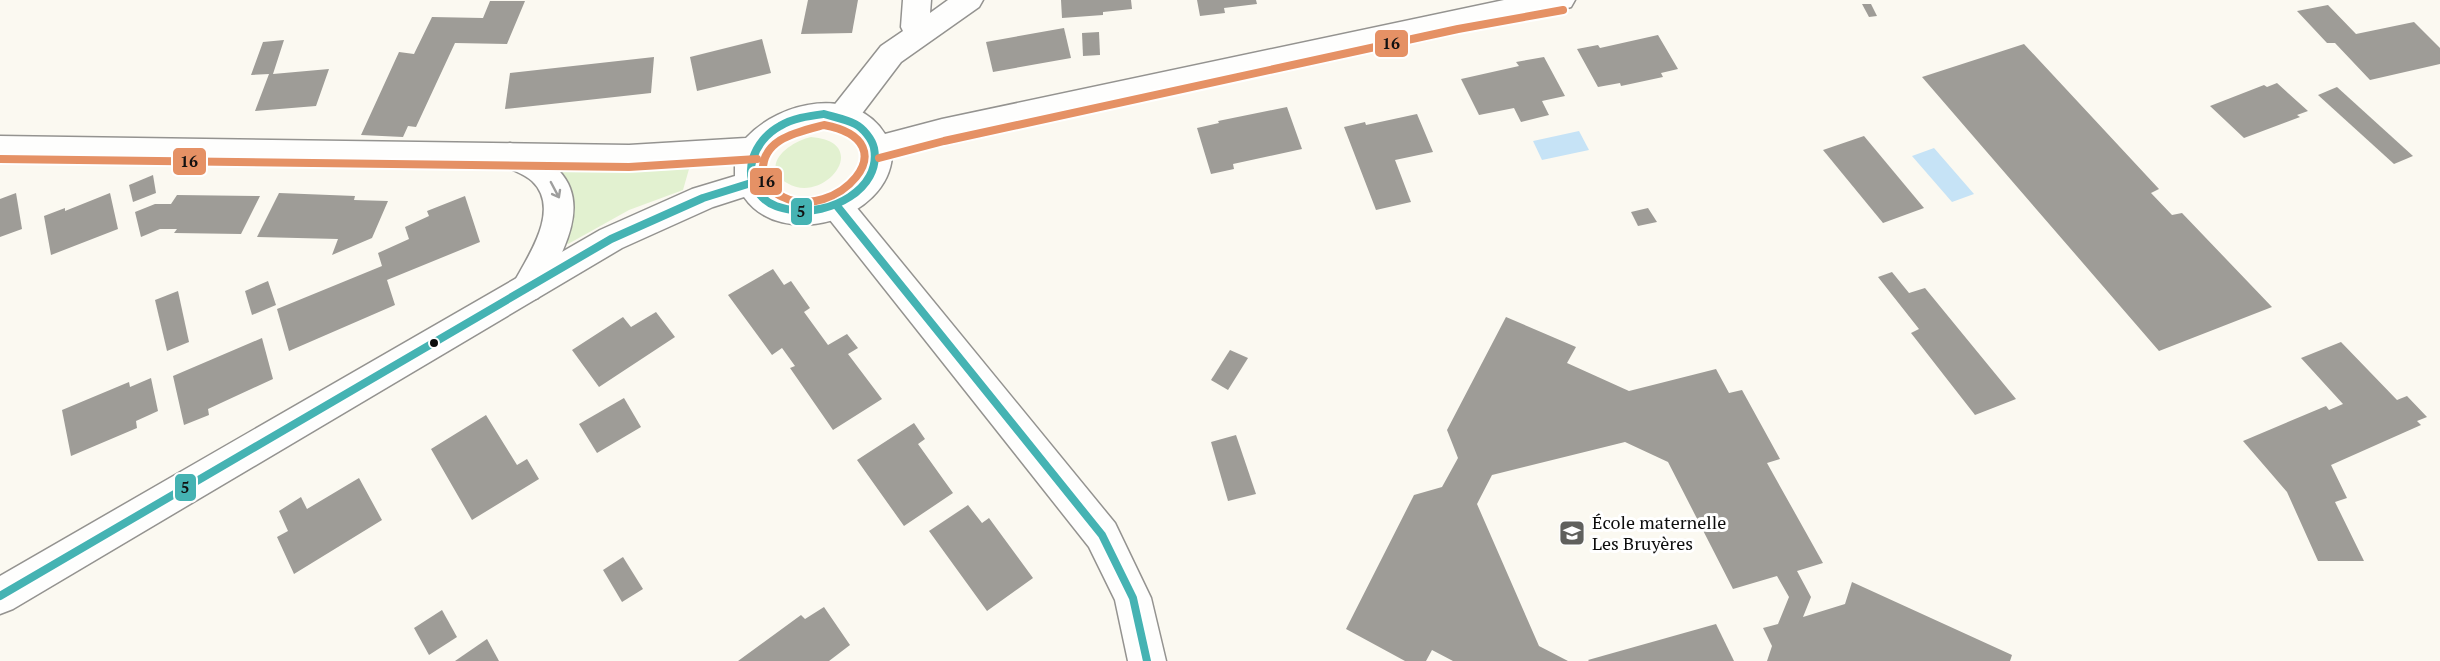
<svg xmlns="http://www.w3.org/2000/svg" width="2440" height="661" font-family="'PT Serif',serif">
	<rect width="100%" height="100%" fill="#fbf9f1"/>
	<g fill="#e2f1d0">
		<path d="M811 137C874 142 824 206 787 183 758 165 791 141 811 137Z"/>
		<polygon points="691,162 683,190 629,210 568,244 564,242 569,191 557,169 624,171"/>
	</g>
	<g fill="#c6e3f6">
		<polygon points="1579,131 1589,150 1542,160 1533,141"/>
		<polygon points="1934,148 1974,194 1952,202 1912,156"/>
	</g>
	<g fill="#9e9c97">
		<polygon points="808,0 858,0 852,33 801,34"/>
		<polygon points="1061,0 1131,0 1132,9 1103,12 1103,15 1062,18"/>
		<polygon points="1197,0 1256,0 1257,4 1224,8 1225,13 1200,16"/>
		<polygon points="490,1 525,1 507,44 455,43 416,127 408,126 403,137 361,135 399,52 414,54 432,17 483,18"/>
		<polygon points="1862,4 1871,4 1877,16 1869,17"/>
		<polygon points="2328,5 2356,34 2414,22 2440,48 2440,64 2370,80 2335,43 2327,43 2297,11"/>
		<polygon points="1064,28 1071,58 993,72 986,42"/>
		<polygon points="1099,32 1100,55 1083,56 1082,33"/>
		<polygon points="1658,35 1678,69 1661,73 1663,77 1621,86 1620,83 1598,87 1577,49 1598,45 1600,48"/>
		<polygon points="762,39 771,73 697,91 690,57"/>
		<polygon points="284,40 273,74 329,69 316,106 255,111 269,74 251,75 263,42"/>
		<polygon points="2024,44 2159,189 2151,193 2172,215 2182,213 2272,307 2159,351 1922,77"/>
		<polygon points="654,57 651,93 505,109 510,73"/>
		<polygon points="1544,57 1565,96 1542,101 1549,115 1521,122 1514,108 1479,115 1461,79 1519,66 1516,62"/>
		<polygon points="2277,83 2308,111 2297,115 2300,117 2244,138 2210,106 2264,85 2267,87"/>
		<polygon points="2337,87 2413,156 2394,164 2318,95"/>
		<polygon points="1287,107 1302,149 1233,164 1234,169 1211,174 1197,128 1219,123 1218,121"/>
		<polygon points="1417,114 1433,152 1395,160 1411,202 1376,210 1344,127 1365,122 1366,125"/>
		<polygon points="1864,136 1924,208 1883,223 1823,150"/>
		<polygon points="153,175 156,193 133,202 129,185"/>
		<polygon points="16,193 22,229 0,237 0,199"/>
		<polygon points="110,193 118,229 51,255 44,216 65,208 65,211"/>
		<polygon points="279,193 355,196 354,200 388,201 372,238 332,255 338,239 257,237"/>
		<polygon points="177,195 260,196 241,234 174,233 177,229 160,229 141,237 135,212 155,204 171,204"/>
		<polygon points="465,196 480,242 387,280 395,305 289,351 277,309 382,266 378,253 409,239 405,227 429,216 427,211"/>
		<polygon points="1648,208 1657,222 1638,226 1631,212"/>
		<polygon points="773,269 784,285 791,281 810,308 804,312 828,345 847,334 858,348 848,354 882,399 833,430 790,368 795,366 782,348 772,355 728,295"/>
		<polygon points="1892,272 1909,293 1925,288 2016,399 1975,415 1911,333 1919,329 1878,277"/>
		<polygon points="268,281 276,305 252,315 245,291"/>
		<polygon points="178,291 189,342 167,351 155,300"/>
		<polygon points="656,312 675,337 599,387 572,350 623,317 631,327"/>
		<polygon points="1506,317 1576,347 1567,363 1629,391 1716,369 1729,393 1742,390 1780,459 1767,463 1823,563 1797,571 1811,597 1803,617 1845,604 1852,582 2012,655 2010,661 1767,661 1772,646 1763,628 1778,624 1789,597 1777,576 1733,589 1668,462 1625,442 1492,475 1477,504 1539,646 1568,661 1453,661 1432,650 1426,661 1405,661 1346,629 1414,495 1442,487 1458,458 1447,430"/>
		<polygon points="262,338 273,379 208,409 209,415 184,425 173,376"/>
		<polygon points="2341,342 2397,400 2407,396 2427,417 2417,421 2421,425 2331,465 2347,498 2335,502 2364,561 2318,561 2287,492 2243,441 2326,406 2329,410 2343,404 2301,358"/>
		<polygon points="1230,350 1248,358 1228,390 1211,380"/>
		<polygon points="151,378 158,411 136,421 137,428 71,456 62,410 129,382 130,387"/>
		<polygon points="624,398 641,427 597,453 579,424"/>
		<polygon points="486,415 517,465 527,459 539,479 472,520 431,449"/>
		<polygon points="914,423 925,439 918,444 953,493 904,526 857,460"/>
		<polygon points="1236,435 1256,494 1228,501 1211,442"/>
		<polygon points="359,478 382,520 294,574 277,537 288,531 279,511 301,497 307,509"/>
		<polygon points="968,505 982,523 989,518 1033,578 987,611 929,531"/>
		<polygon points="623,557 643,589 622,602 603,570"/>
		<polygon points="824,607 850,645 829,661 738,661 801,615 805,619"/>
		<polygon points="442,610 457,637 429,655 414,628"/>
		<polygon points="1716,624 1734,661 1589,661 1588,660"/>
		<polygon points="487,639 499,661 455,661"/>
	</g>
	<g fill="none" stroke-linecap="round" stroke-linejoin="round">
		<defs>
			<g id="minor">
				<polygon points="903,0 931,0 930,13 948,0 983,0 979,7 901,62 854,124 843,128 832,124 828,116 832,108 881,46 903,31 901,27"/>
				<path d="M510 143C604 174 576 232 538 298L527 302 516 298 511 288C525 260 563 210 532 181 520 170 503 170 495 155L499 147Z"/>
				<polygon points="837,193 848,197 1115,523 1151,598 1166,661 1128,661 1115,600 1089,547 826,215 821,206 826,197"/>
			</g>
			<path id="tertiary" d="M1504 0H1575L1571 7 1561 10 1456 29 892 156C888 220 781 251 744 197L713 207 622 248 13 609 0 614V576L600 230 692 189 735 176V162L629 169 0 160V136L629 145 746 138C780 101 854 85 885 134L942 119ZM824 126C901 139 845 211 788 198 755 190 762 153 785 138 797 129 810 127 824 126Z"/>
		</defs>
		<use href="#minor" stroke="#949390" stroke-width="3"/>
		<use href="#tertiary" stroke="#949390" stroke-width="3"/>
		<use href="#minor" fill="#fefefd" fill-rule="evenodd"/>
		<use href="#tertiary" fill="#fefefd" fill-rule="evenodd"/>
		<defs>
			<g id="bus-1">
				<path d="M824 114C834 117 845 119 855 124 863 128 872 139 874 148 882 190 828 216 792 210 781 208 771 206 763 198 739 176 754 140 780 126 793 118 809 116 824 114Z"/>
				<polyline points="837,206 1102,535 1133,598 1147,661"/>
				<polyline points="0,596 611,239 703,198 751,183"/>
			</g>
			<g id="bus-2">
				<path d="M824 125C914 142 833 223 783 197 774 193 764 185 763 174 760 139 797 132 824 125Z"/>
				<polyline points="879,158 944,141 1458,29 1563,10"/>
				<polyline points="0,159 629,167 757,159"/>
			</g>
		</defs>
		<use href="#bus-1" stroke="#fff" stroke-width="12"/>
		<use href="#bus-2" stroke="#fff" stroke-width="12"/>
		<use href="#bus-1" stroke="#45b3b3" stroke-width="8"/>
		<use href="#bus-2" stroke="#e59165" stroke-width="8"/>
	</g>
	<defs><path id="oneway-shaft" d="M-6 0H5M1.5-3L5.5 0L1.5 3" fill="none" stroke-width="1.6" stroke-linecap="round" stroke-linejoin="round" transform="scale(1.5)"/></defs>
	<use stroke="#9e9e9d" href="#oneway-shaft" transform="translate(555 190) rotate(62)"/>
	<defs>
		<symbol id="school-square" viewBox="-11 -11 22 22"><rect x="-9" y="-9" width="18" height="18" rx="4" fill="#60605d" stroke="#fff"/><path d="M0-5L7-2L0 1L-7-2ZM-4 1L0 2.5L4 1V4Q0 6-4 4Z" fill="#fff"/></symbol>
	</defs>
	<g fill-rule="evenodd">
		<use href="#school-square" x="1557" y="518" width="30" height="30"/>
	</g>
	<circle fill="#0d0d0d" stroke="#fff" stroke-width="2" cx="434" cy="343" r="5"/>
	<g text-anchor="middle" stroke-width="6" stroke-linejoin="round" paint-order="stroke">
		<g font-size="18" fill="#0d0d0d" stroke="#fff" text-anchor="start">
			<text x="1592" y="529">École maternelle<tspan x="1592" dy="21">Les Bruyères</tspan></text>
		</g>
	</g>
	<g stroke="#fff" stroke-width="2">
		<rect x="1374" y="29" width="35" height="29" rx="6" fill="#e59165"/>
		<rect x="172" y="147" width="35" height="29" rx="6" fill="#e59165"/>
		<rect x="749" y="167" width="34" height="29" rx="6" fill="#e59165"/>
		<rect x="790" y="197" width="23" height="29" rx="6" fill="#45b3b3"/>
		<rect x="174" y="473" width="23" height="29" rx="6" fill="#45b3b3"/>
	</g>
	<g font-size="16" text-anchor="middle" font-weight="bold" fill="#111">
		<text x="1391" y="49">16</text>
		<text x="189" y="167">16</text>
		<text x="766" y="187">16</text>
		<text x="801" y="217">5</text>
		<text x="185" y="493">5</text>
	</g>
</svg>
